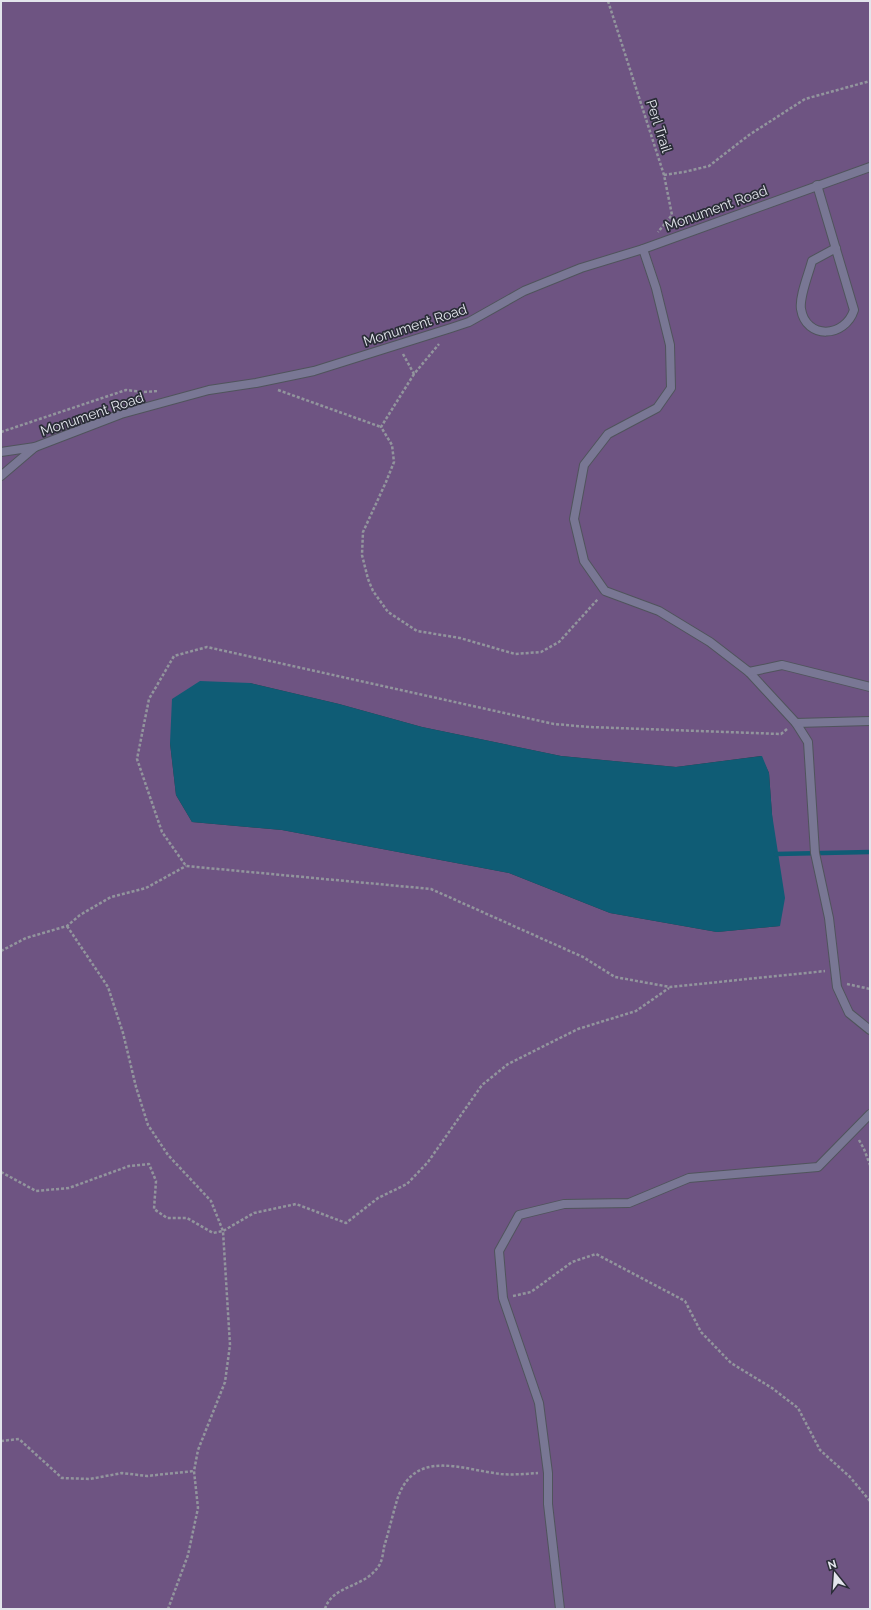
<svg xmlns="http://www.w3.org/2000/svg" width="871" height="1610" font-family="Raleway,sans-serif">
	<rect width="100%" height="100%" fill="#343841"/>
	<path fill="#6e5482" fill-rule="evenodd" d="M1 1H870V1609H1ZM250 683 339 704 422 727 561 756 676 767 761 756 769 773 780 926 717 932 610 913 509 873 282 830 192 822 176 795 170 743Z"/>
	<polygon fill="#0f5c75" points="200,681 250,683 339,704 422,727 561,756 676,767 762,756 769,773 772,814 785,898 780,926 717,932 610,913 509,873 282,830 192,822 176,795 170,743 172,699"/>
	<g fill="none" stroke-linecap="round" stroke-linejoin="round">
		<polyline stroke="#0f5c75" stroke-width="4.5" points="776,854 870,852"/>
		<defs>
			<g id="lane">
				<path d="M817 185 854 310C845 338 806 340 801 309 799 297 809 273 812 261L836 248"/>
				<polyline points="643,249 656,288 670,345 671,388 657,408 608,434 584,465 574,519 584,561 605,591 659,611 710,642 749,672 796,723 808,742 815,853 829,918 837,987 849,1013 870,1030"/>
				<polyline points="749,672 782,665 870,687"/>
				<polyline points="796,723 870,721"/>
				<polyline points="560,1609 548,1504 548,1473 539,1403 503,1298 499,1251 519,1215 564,1204 629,1203 689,1178 818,1167 870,1114"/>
			</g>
			<g id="street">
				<polyline points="1,452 35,447 121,414 209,390 256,383 314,371 451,328 469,322 524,291 581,268 643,249 870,167"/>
				<polyline points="1,476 35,447"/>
			</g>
		</defs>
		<use href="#lane" stroke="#50545c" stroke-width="10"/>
		<use href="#street" stroke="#50545c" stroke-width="10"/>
		<g stroke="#92959d" stroke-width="2.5" stroke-dasharray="3 2" stroke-linecap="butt">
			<polyline points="608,1 664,175 672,215 658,232"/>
			<polyline points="664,175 684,172 709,166 749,135 805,99 870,81"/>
			<polyline points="403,354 414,374 439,344"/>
			<polyline points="414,374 381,427 392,445 394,462 386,482 363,532 362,555 368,579 373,591 388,612 417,631 460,638 515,654 541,652 559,642 598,599"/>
			<polyline points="278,390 381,427"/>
			<polyline points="1,432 126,390 143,392 159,391"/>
			<polyline points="787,729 781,734 589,727 554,724 207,647 174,656 149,699 137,759 162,832 186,866 431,889 583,957 615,977 670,987 825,971"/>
			<polyline points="67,926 108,987 123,1033 136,1087 148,1125 168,1155 211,1201 223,1231 230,1345 225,1382 198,1450 194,1471 198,1508 188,1555 168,1609"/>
			<polyline points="1,951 26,938 67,926 80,915 111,897 146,888 186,866"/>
			<polyline points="847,984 870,989"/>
			<polyline points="859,1140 864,1149 870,1165"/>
			<polyline points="1,1172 36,1191 69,1188 129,1166 149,1164 156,1181 154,1209 167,1218 187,1218 213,1233 223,1231 254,1213 296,1204 346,1223 378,1198 407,1184 428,1162 482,1085 508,1064 578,1029 636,1011 669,988"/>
			<polyline points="513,1296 531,1292 572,1262 596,1254 685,1301 701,1332 731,1363 772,1388 798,1408 820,1450 850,1477 870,1501"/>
			<polyline points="1,1441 19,1439 62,1478 90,1479 122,1473 147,1476 194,1471"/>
			<path d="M325 1609C332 1585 364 1588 378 1567 382 1562 383 1554 384 1547 389 1531 393 1513 398 1497 416 1448 463 1470 501 1474 513 1475 526 1474 538 1473"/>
		</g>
		<use href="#lane" stroke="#797794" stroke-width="8"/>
		<use href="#street" stroke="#797794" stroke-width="8"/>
	</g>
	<g text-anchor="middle" stroke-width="3.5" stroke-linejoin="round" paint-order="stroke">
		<g font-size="14" fill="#e3e5ec" stroke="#2a2d37">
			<text transform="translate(659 126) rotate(72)" y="5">Perl Trail</text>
			<text transform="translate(716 208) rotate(-20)" y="5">Monument Road</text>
			<text transform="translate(415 325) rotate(-18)" y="5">Monument Road</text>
			<text transform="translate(92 414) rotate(-19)" y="5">Monument Road</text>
		</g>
	</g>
	<rect width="871" height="1610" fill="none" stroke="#e3e5ec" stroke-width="4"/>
	<g transform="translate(835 1574) rotate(343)" stroke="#2a2d37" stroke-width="3" paint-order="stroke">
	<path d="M0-3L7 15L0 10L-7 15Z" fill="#e3e5ec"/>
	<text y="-6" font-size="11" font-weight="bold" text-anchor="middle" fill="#e3e5ec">N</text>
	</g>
</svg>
